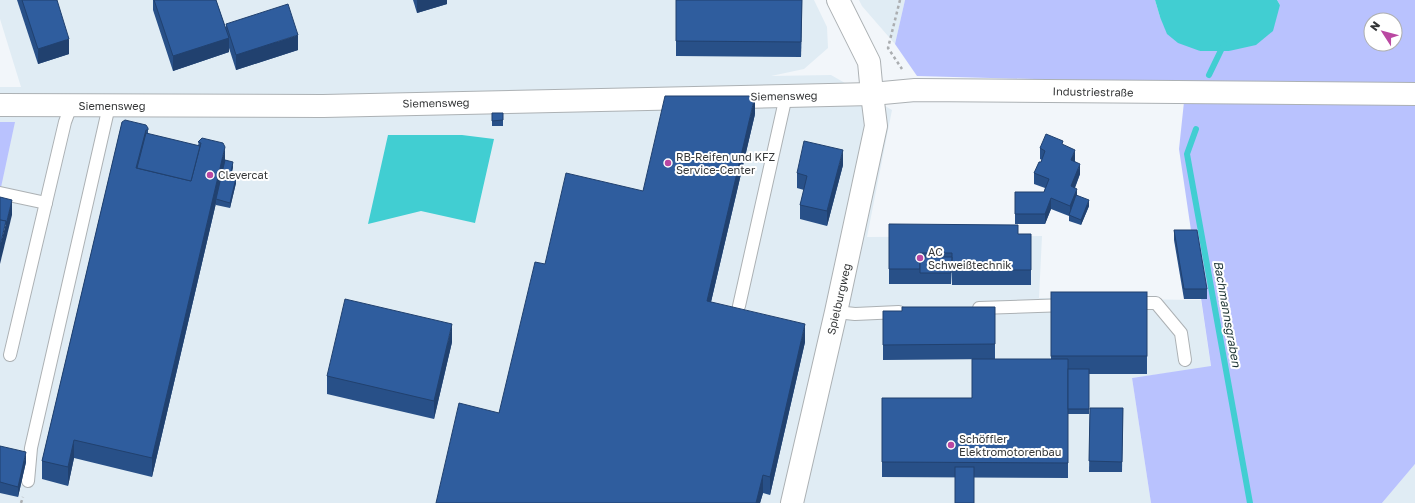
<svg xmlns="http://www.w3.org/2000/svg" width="1415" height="503" font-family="'Golos Text',sans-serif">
	<rect width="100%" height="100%" fill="#f2f6fa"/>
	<g fill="#e0ecf4">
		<polygon points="0,0 814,0 827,27 828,48 804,69 771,76 831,75 892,110 867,237 1042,236 1039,298 1201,300 1211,367 1132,378 1151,503 0,503 0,87 21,87 0,19"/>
		<polygon points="859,0 905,0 895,44 862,6"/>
		<polygon points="1415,464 1415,503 1382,503"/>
	</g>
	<g fill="#b9c2fe" fill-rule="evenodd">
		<path d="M905 0H1155L1160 17 1200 51H1229L1280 5 1277 0H1415V464L1382 503H1151L1132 378 1211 366 1179 149 1186 83 917 76 895 44ZM1371 20H1395V44H1371Z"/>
		<polygon points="0,122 15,122 0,192"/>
	</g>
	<g fill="#41ced2">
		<polygon points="1155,0 1277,0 1280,5 1273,31 1256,45 1229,51 1200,51 1178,43 1167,34 1160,17"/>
		<polygon points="388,135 462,135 494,139 475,223 421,211 368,224"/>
	</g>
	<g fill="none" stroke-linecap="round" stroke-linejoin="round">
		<g stroke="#41ced2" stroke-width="6">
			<polyline points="1209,75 1224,44"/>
			<polyline points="1196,129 1187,154 1250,503"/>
		</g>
		<defs>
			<g id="lane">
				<polyline points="0,193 46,203"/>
				<polyline points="1131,303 1156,303 1181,333 1185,360"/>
				<polyline points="739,306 786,96"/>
				<polyline points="979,308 1067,305"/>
				<polyline points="836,312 855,314 899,312"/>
				<polyline points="10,355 65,122 71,106"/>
				<polyline points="28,481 31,448 109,106"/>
			</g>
			<polyline id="street" points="792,503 836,312 876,126 872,94"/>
			<g id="secondary">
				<polyline points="838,0 869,62 872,94"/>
				<polyline points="0,105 323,106 786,96 872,94 915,90 1415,94"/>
			</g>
		</defs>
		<use href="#lane" stroke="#acb1b4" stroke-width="14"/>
		<use href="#street" stroke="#acb1b4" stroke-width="24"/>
		<use href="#secondary" stroke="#acb1b4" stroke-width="24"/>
		<g stroke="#abaeb1" stroke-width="2.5" stroke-dasharray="3 3" stroke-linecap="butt">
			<polyline points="900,0 888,48 902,69"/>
			<polyline points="21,503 23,497"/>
		</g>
		<use href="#lane" stroke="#fff" stroke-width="12"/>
		<use href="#street" stroke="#fff" stroke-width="22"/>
		<use href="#secondary" stroke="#fff" stroke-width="22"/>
	</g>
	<g fill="#285088">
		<polygon points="17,0 57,0 69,54 38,64"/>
		<polygon points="153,0 216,0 226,29 226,24 298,50 236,70 229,48 229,52 173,71 153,10"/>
		<polygon points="413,0 447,0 447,4 417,13"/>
		<polygon points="676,0 802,0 801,57 676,56"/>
		<rect x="492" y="113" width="11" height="13"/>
		<polygon points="755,114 711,302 805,342 770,495 763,493 760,503 436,503 499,413 643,191"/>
		<polygon points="122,122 148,128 148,134 198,146 199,141 225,160 233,167 231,176 236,183 230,208 216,205 216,203 152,477 74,458 68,486 42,479 42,461"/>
		<polygon points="1063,145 1075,160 1075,161 1080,174 1075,188 1077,196 1089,206 1081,225 1069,221 1069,216 1051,209 1045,224 1015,224 1015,192 1044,192 1045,188 1034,184 1034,173 1042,160 1040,159 1040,148"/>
		<polygon points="843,165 827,226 800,219 800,205 804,190 797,188 797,173"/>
		<polygon points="889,224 1018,234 1031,234 1031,285 952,285 952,267 951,284 889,284"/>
		<polygon points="1174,230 1207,289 1207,299 1184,299 1174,240"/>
		<polygon points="1051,292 1147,292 1147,374 1089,374 1089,414 1068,414 1068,478 882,477 882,398 972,398 1051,359"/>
		<polygon points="995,307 995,359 883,360 883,311 902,311"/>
		<polygon points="452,342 434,419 327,394 327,376"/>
		<polygon points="1090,408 1123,408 1122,472 1089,472"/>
		<polygon points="0,446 26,462 18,497 0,493"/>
	</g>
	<g fill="#21416f">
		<polygon points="417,0 447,0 447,4 417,13"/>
		<polygon points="802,0 801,57 801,42"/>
		<polygon points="298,35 298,50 236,70 236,55"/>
		<polygon points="229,38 229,52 173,71 173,56"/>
		<polygon points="69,39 69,54 38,64 38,49"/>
		<polygon points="755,96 755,114 707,319 707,301"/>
		<polygon points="146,130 146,148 140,172 136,168"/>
		<polygon points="225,147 225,165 216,199 216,203 152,477 152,458"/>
		<polygon points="843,150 843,165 827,226 827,211"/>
		<polygon points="1075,150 1075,160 1071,170 1071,160"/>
		<polygon points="233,162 233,167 230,181 230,176"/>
		<polygon points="1080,164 1080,174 1071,197 1071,186"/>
		<polygon points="236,178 236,183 230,208 230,203"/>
		<polygon points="1077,189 1077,199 1070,216 1070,206"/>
		<polygon points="1051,198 1051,209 1045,224 1045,214"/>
		<polygon points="12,200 12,215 0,264 0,246"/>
		<polygon points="1089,200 1089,206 1081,225 1081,220"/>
		<polygon points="452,324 452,342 434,419 434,401"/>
		<polygon points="805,324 805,342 770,495 770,477"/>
		<polygon points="74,440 74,458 68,486 68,467"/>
		<polygon points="26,452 26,462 18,497 18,487"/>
		<polygon points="763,475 763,493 760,503 756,503"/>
	</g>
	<g fill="#2f5d9e" stroke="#21416f">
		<polygon points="22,0 57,0 69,39 38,49"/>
		<polygon points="154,0 216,0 229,38 173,56"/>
		<polygon points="676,0 802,0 801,42 676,41"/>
		<polygon points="288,4 298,35 236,55 226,24"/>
		<polygon points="665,96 755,96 707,301 805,324 770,477 763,475 756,503 436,503 459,403 499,413 535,262 545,264 566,173 643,191"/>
		<polygon points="492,113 503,113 503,120 492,121"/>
		<polygon points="125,120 146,125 148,128 148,130 146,130 136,168 191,181 201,143 198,142 202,138 223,143 225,147 152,458 74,440 68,467 42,461 122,122"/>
		<polygon points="146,133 200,146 191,181 137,168"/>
		<polygon points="1046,134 1063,141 1062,144 1075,150 1071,160 1080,164 1071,186 1077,189 1070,206 1051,198 1045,214 1015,214 1015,192 1044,192 1049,179 1034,173 1039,162 1041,162 1045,151 1040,148"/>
		<polygon points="804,141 843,150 827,211 800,205 807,176 797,173"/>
		<polygon points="225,160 233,162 230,176 236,178 230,203 216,199"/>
		<polygon points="1076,195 1089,200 1081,220 1069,215"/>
		<polygon points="0,197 12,200 6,225 6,221 0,220"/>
		<polygon points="0,220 6,221 0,246"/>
		<polygon points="889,224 1018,225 1018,234 1031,234 1031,270 952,270 952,253 920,253 920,269 889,269"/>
		<polygon points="1174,230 1197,230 1207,289 1184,289"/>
		<polygon points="920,257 952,257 951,273 920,273"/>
		<rect x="1051" y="292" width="96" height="64"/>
		<polygon points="345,299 452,324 434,401 327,376"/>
		<polygon points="902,307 995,307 995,344 883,345 883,311 902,311"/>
		<polygon points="972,359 1068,359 1068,463 882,462 882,398 972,398"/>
		<rect x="1068" y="369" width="21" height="40"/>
		<polygon points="1090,408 1123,408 1122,462 1089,461"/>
		<polygon points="0,446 26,452 18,487 0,482"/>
		<rect x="955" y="467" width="19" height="36"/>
	</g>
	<g fill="#ba48a2" stroke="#fff" stroke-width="1.5">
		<circle cx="668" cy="163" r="4"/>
		<circle cx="210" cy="175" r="4"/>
		<circle cx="920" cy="258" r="4"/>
		<circle cx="951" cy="445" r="4"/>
	</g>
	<g text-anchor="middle" stroke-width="4" stroke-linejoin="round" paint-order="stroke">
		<g font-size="11" fill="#353738" stroke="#fff">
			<text transform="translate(1093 92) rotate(1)" y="4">Industriestraße</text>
			<text transform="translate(784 96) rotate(-1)" y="4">Siemensweg</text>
			<text transform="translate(436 103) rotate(-1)" y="4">Siemensweg</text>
			<text x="112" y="110">Siemensweg</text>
			<text transform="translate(839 299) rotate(-77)" y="4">Spielburgweg</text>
		</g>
		<g font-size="11" fill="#353738" stroke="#fff" text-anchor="start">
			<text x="676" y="161">RB-Reifen und KFZ<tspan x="676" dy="13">Service-Center</tspan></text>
			<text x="218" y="179">Clevercat</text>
			<text x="928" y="256">AC<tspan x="928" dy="13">Schweißtechnik</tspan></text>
			<text x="959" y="443">Schöffler<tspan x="959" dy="13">Elektromotorenbau</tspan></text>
		</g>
		<g font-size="12" font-style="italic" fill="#1d3535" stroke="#fff">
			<text transform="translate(1227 314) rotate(80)" y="4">Bachmannsgraben</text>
		</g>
	</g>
	<g transform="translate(1383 32) rotate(306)"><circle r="19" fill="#ffffff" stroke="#aeafaf"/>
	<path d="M0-3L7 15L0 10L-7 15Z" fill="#ba48a2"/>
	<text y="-6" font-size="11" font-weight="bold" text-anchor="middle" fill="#353738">N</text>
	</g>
</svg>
